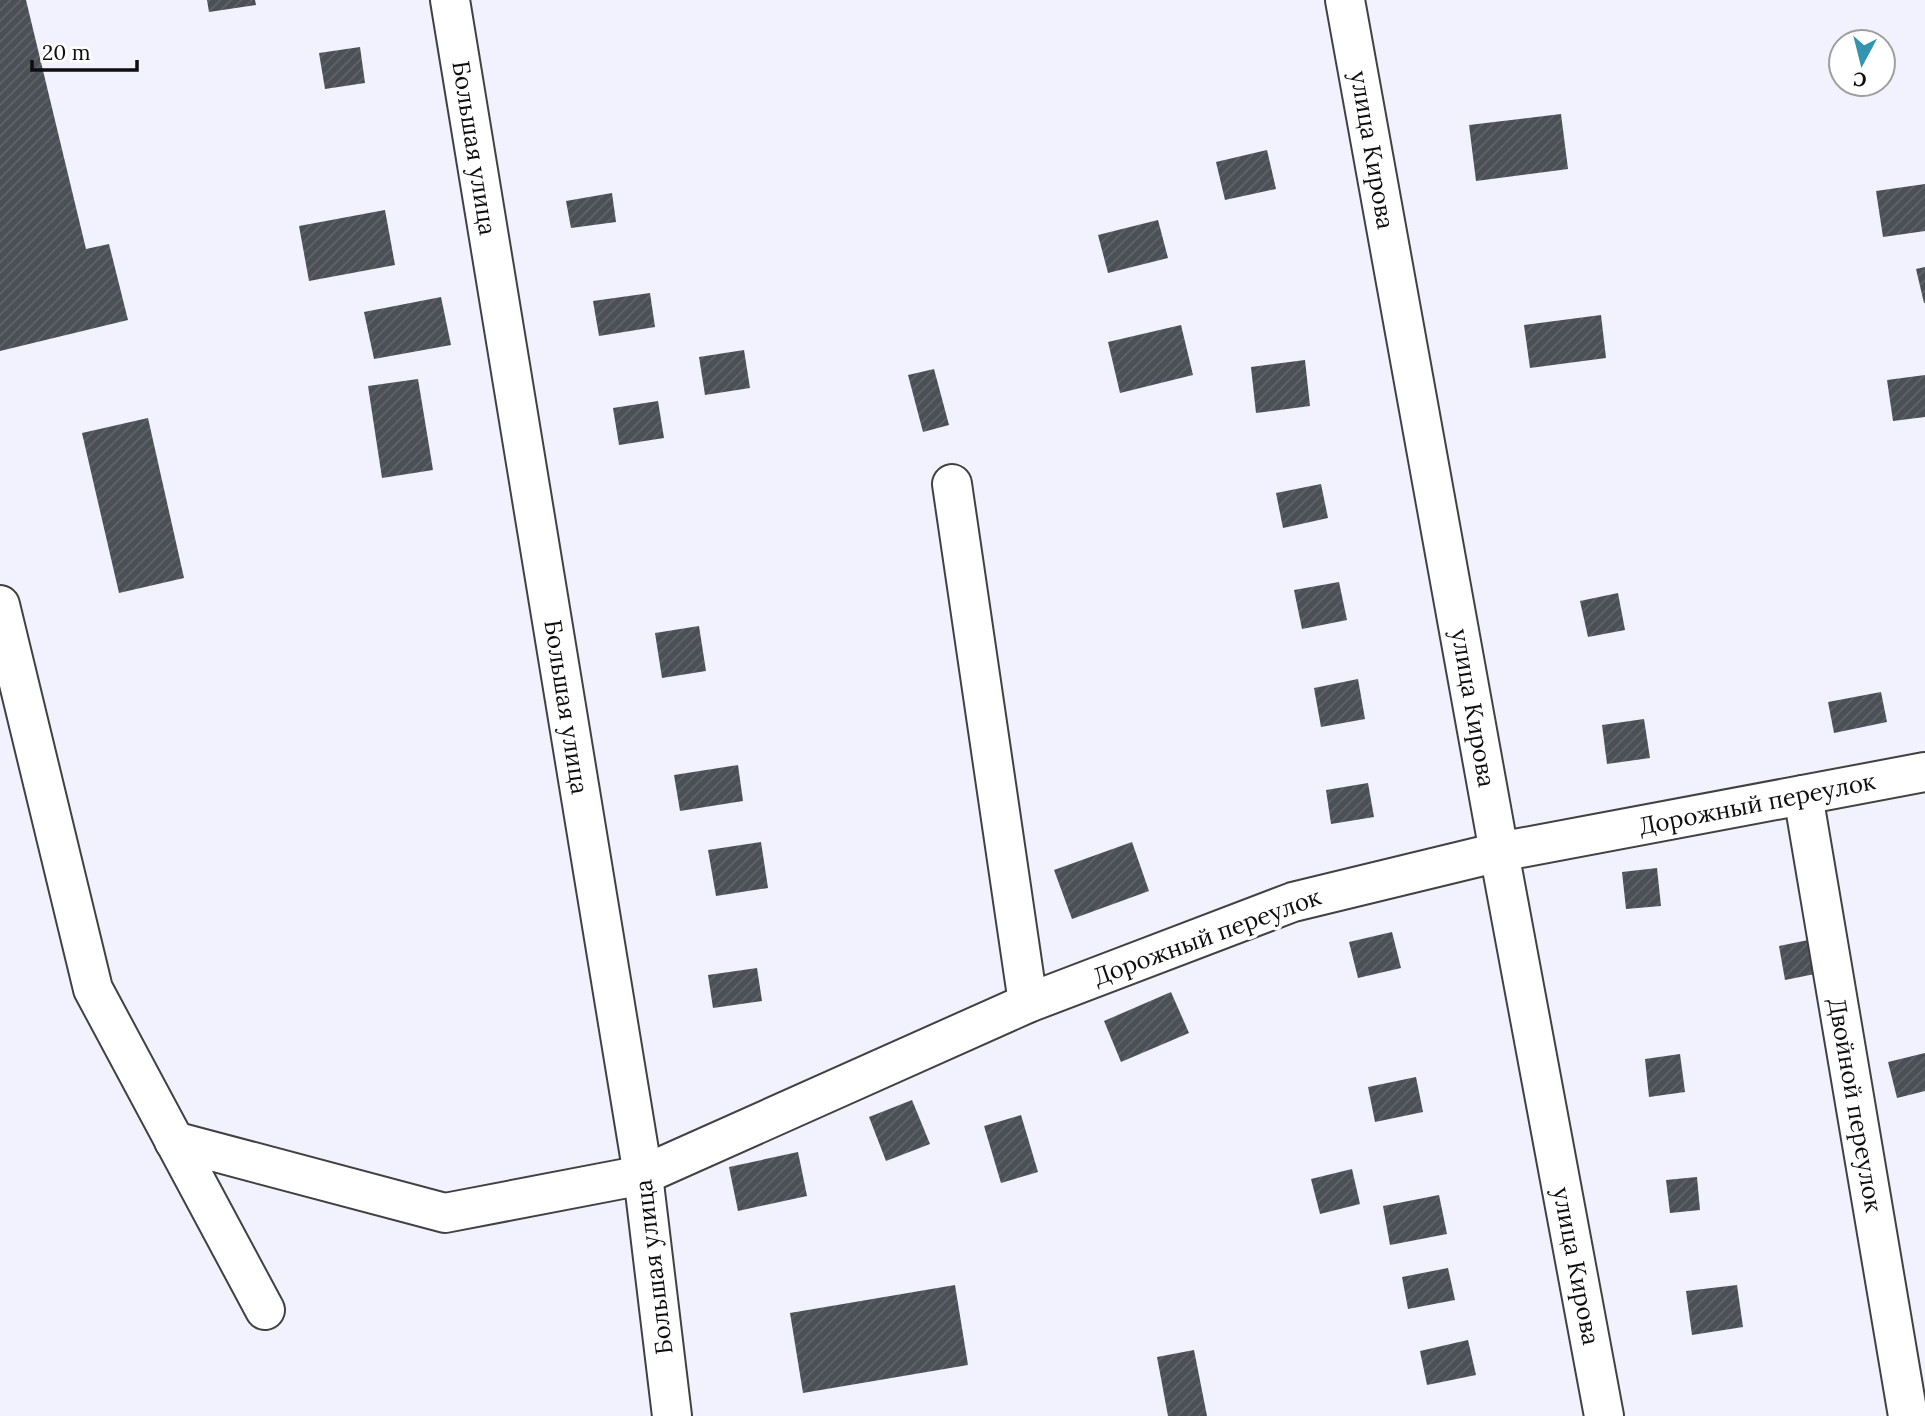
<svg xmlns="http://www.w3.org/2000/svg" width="1925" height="1416" font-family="Lora,serif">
	<defs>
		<pattern id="building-hatch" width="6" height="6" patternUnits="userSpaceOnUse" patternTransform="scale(1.75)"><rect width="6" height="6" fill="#4b4f56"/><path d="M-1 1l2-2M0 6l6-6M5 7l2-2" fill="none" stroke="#616469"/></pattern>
	</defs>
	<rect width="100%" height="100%" fill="#f2f1fe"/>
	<g fill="url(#building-hatch)">
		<polygon points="0,0 26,0 86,249 109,244 128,320 0,351"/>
		<polygon points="207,0 255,0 256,5 209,12"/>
		<polygon points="360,47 365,83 325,89 319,53"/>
		<polygon points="1561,114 1568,169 1476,181 1469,125"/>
		<polygon points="1267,150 1276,189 1225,200 1216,162"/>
		<polygon points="1925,184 1925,231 1883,237 1876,191"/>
		<polygon points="612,193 616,222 571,228 566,201"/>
		<polygon points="385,210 395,265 309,281 299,226"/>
		<polygon points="1158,220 1168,258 1108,273 1098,235"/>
		<polygon points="1925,267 1925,303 1924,303 1916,269"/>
		<polygon points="650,293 655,327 599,336 593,301"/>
		<polygon points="441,297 451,345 374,359 364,312"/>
		<polygon points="1601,315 1606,358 1530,368 1524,325"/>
		<polygon points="1181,325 1193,375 1120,393 1108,342"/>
		<polygon points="744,350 750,388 705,395 699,357"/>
		<polygon points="1305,360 1310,406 1256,413 1251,367"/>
		<polygon points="934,369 949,425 923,432 908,375"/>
		<polygon points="1925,375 1925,417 1893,421 1887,380"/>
		<polygon points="418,379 433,470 382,478 368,386"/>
		<polygon points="658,401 664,438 619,445 613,408"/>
		<polygon points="148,418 184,578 119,593 82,433"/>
		<polygon points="1321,484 1328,518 1283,528 1276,493"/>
		<polygon points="1339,582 1347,620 1302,629 1294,590"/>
		<polygon points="1618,593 1625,630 1588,637 1580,601"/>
		<polygon points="699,626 706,671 662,678 655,633"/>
		<polygon points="1358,679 1365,719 1321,727 1314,688"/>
		<polygon points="1881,692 1887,722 1834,733 1828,702"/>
		<polygon points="1644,719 1650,758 1607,764 1602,725"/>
		<polygon points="738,765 743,801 680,811 674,775"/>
		<polygon points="1368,783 1374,817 1331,824 1326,790"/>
		<polygon points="761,842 768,888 716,896 708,850"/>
		<polygon points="1132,842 1149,891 1072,919 1054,870"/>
		<polygon points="1657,868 1661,906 1626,909 1622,872"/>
		<polygon points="1392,932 1401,968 1358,978 1349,942"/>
		<polygon points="1818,938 1825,972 1785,980 1779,946"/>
		<polygon points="757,968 762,1001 713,1008 708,975"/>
		<polygon points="1171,992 1189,1033 1121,1062 1104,1021"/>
		<polygon points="1925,1053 1925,1091 1897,1098 1888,1062"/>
		<polygon points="1680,1054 1685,1092 1649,1097 1645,1059"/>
		<polygon points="1416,1077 1423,1112 1375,1122 1368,1087"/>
		<polygon points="912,1100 930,1144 886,1161 869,1117"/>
		<polygon points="1021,1115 1038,1172 1001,1183 984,1126"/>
		<polygon points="798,1152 807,1196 738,1211 729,1167"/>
		<polygon points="1352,1169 1360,1204 1320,1214 1311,1179"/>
		<polygon points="1697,1177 1700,1210 1670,1213 1666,1180"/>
		<polygon points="1439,1195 1447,1234 1390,1245 1383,1206"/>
		<polygon points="1448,1268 1455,1300 1408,1309 1402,1277"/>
		<polygon points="955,1285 968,1365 803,1393 790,1313"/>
		<polygon points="1737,1285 1743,1327 1692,1335 1686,1291"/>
		<polygon points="1468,1340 1476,1375 1427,1385 1420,1351"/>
		<polygon points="1194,1350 1207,1416 1168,1416 1157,1357"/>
	</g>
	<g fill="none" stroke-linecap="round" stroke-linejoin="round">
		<defs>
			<g id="minor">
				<polyline points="450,0 643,1175 672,1416"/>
				<polyline points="1345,0 1499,852 1604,1416"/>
				<polyline points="952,484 1028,1003"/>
				<polyline points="0,605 93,989 265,1310"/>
				<polyline points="1803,795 1908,1416"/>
				<polyline points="174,1141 445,1213 643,1175 1028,1003 1293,902 1499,852 1925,772"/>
			</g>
		</defs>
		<use href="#minor" stroke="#414141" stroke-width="42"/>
		<use href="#minor" stroke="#fff" stroke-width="38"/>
	</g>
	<g text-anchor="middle" stroke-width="7" stroke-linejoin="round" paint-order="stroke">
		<g font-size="24" fill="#0e0e0e" stroke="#fff">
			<text transform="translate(474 148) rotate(81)" y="8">Большая улица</text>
			<text transform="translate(1372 150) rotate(80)" y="8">улица Кирова</text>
			<text transform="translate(566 707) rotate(81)" y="8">Большая улица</text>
			<text transform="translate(1473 708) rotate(80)" y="8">улица Кирова</text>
			<text transform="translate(1757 804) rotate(-11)" y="8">Дорожный переулок</text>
			<text transform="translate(1207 937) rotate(-20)" y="8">Дорожный переулок</text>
			<text transform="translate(1855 1105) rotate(80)" y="8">Двойной переулок</text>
			<text transform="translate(1576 1266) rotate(79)" y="8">улица Кирова</text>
			<text transform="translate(654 1267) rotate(-97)" y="8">Большая улица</text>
		</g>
	</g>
	<g transform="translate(1862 63) rotate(187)"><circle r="33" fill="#ffffff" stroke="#9f9f9f" stroke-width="2"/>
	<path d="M0-5L12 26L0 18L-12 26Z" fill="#3394b1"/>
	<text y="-10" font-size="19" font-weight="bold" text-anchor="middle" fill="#0e0e0e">С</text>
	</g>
	<path d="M32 60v10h105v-10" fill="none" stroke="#0e0e0e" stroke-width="3.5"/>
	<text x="42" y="60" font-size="21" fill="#0e0e0e" stroke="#ffffff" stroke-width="5" paint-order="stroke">20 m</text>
</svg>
